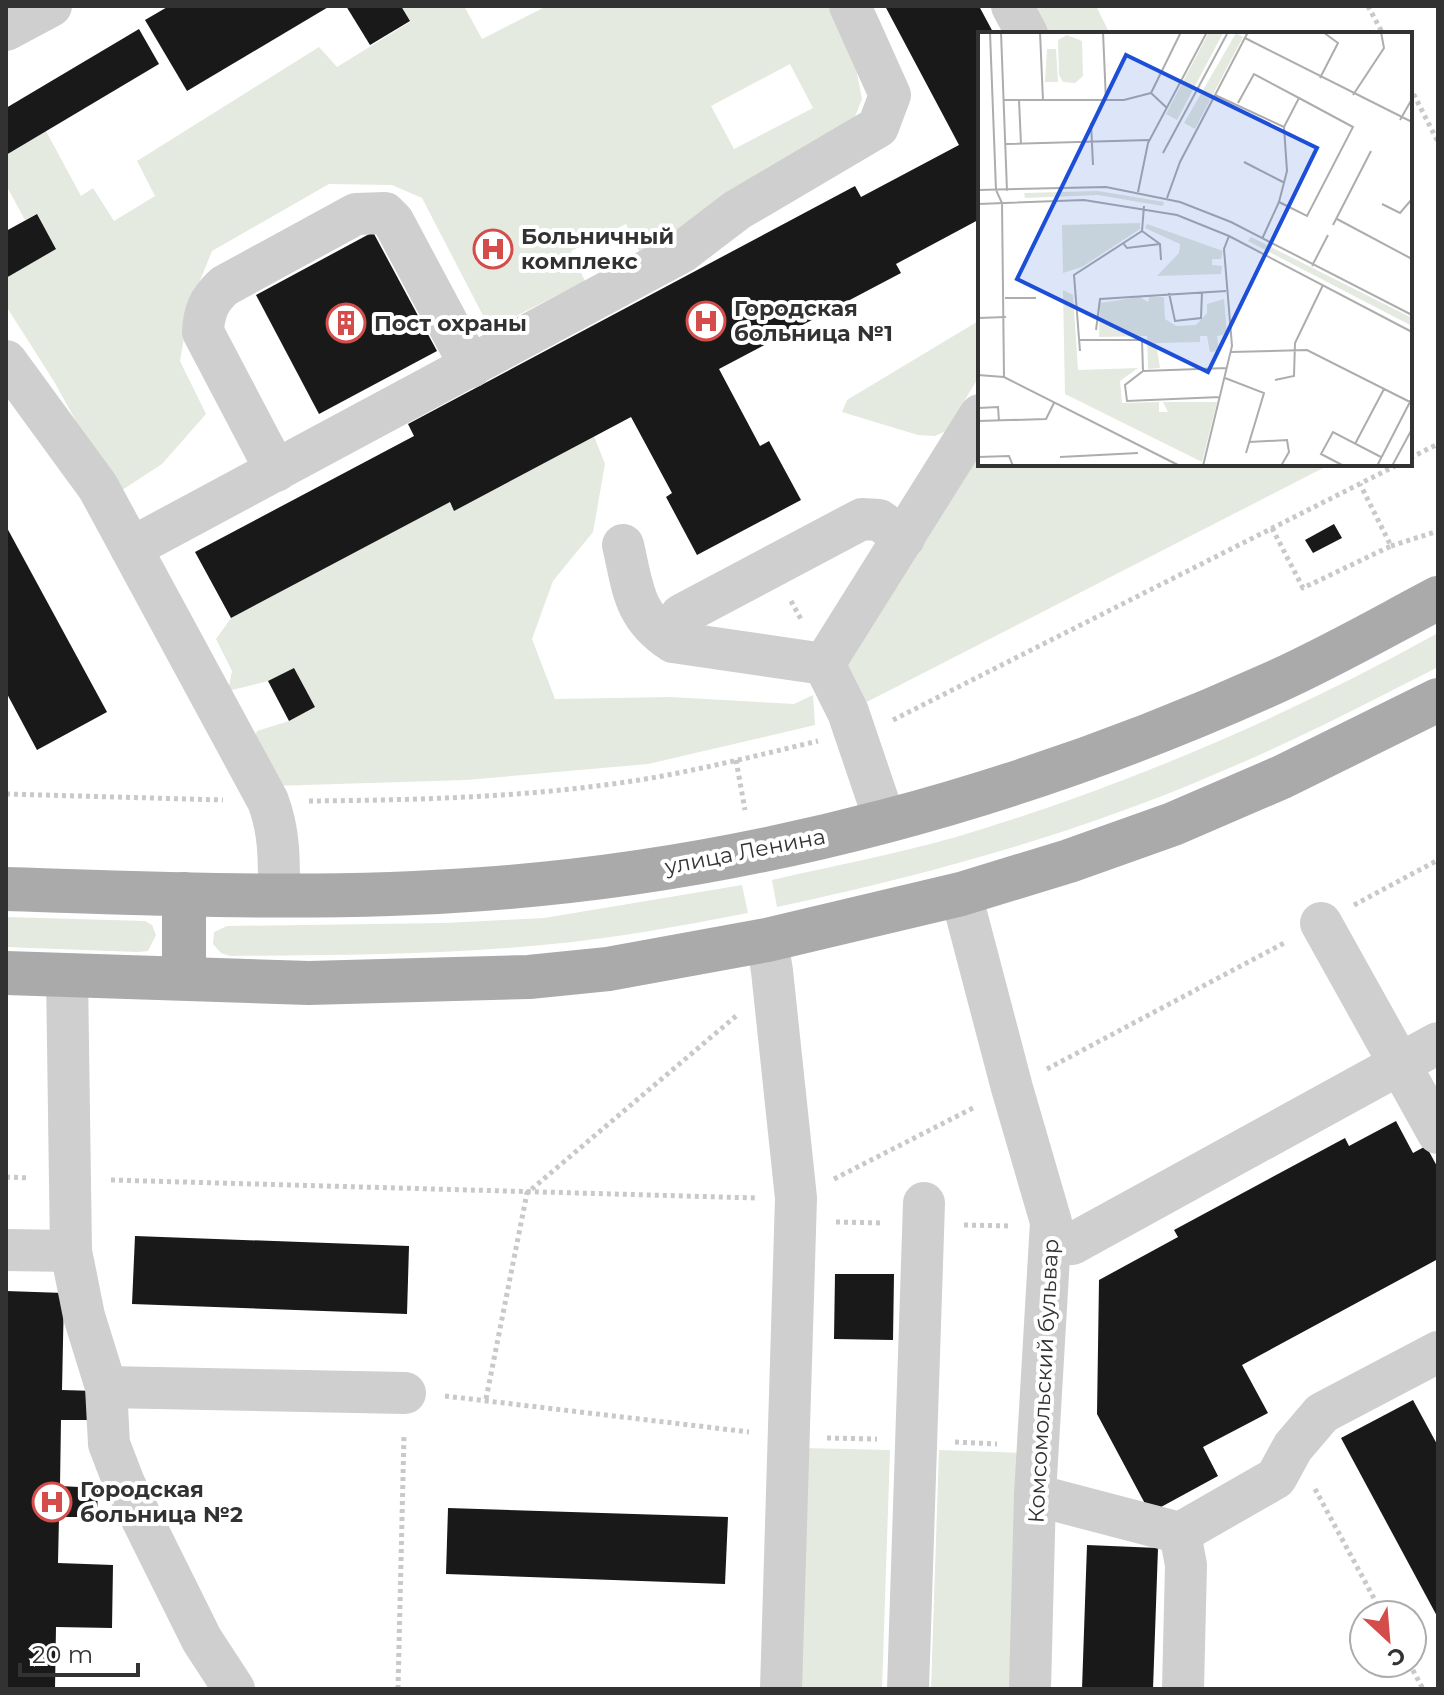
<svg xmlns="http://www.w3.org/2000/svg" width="1444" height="1695" font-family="Montserrat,sans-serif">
	<rect width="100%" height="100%" fill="#fff"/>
	<g fill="#e4eadf" fill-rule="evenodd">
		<path d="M401 6H464L482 39 547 6H828L853 53 862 99 852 124 640 253 626 224 571 251 585 281 490 329 422 198 392 185 329 184 212 251 189 308 180 361 206 414 162 464 116 494 55 383 6 306V278L56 248 37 214 25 220 6 185V155L46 131 81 196 93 188 114 221 155 196 137 161 319 47 337 67 410 22ZM790 64 813 108 734 149 711 106Z"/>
		<polygon points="1019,6 1096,6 1110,34 1033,34"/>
		<polygon points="980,320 980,375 946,431 935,436 918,435 842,412 847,400"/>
		<polygon points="980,435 980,464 1331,464 859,706 844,671"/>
		<polygon points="594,436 605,464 593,532 553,581 532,639 555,699 670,697 794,704 813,695 815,725 648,764 466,780 273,786 251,747 257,731 289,721 315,707 294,668 268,681 228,691 232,671 216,639 231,618 449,502 454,510"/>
		<path d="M1438 633V667C1364 705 1290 743 1213 775 1074 835 925 875 777 907L772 880C833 866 895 854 956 837 1124 787 1284 718 1438 633Z"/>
		<path d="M742 885 748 913C680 926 611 939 542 945 438 955 334 955 230 956L221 953 213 944 214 932 227 926 444 923 544 918Z"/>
		<polygon points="6,917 145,921 152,925 156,935 148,951 137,952 6,947"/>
		<polygon points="804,1448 890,1450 882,1689 797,1689"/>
		<polygon points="939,1450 1022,1453 1015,1689 931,1689"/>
	</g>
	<g fill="#191919">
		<polygon points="169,6 330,6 187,91 145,20"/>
		<polygon points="346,6 401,6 410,21 370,45"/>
		<polygon points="885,6 979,6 994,34 980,34 980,219 896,264 901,273 719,369 760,446 769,441 801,500 697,555 666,497 672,493 631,417 454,511 450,502 231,618 195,552 414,436 408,424 855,186 861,197 959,145"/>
		<polygon points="139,29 159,64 6,155 6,108"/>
		<polygon points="37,214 56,249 6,278 6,231"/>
		<polygon points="373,232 437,351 319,414 256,295"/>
		<polygon points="1334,524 1342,538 1313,553 1305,540"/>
		<polygon points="6,526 107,712 37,750 6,692"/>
		<polygon points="294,668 315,707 289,721 268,681"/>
		<polygon points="1396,1121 1413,1153 1426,1146 1438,1168 1438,1259 1242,1365 1268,1413 1203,1447 1218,1476 1150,1513 1097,1414 1099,1280 1178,1237 1174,1230 1345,1138 1349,1146"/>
		<polygon points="135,1236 409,1246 407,1314 132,1304"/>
		<polygon points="835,1274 894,1274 893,1340 834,1339"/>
		<polygon points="6,1291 64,1293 62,1390 96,1391 95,1420 61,1420 60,1486 98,1488 97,1517 59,1517 58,1563 113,1565 112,1628 56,1627 55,1689 6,1689"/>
		<polygon points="1413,1400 1438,1446 1438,1618 1341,1438"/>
		<polygon points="448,1508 728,1517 725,1584 446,1574"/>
		<polygon points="1087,1545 1158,1548 1153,1689 1082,1689"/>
	</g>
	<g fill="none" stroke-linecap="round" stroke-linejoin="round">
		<g stroke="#c9c9c9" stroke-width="5" stroke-dasharray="4 4" stroke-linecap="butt">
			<polyline points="1368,6 1383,34"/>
			<polyline points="1410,87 1438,142"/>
			<polyline points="1410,458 1438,444"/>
			<polyline points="1272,528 1303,588 1391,546 1360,484"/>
			<polyline points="1391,546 1438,531"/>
			<polyline points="791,601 802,621"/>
			<polyline points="893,720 1399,464"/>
			<polyline points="736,760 745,810"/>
			<polyline points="6,794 223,800"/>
			<path d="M309 801C424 800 543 797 657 777 711 767 764 754 818 741"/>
			<polyline points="1354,905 1438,860"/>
			<polyline points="1047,1069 1286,942"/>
			<polyline points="6,1177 29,1178"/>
			<polyline points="834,1179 975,1107"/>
			<polyline points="111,1180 757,1198"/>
			<polyline points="836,1222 882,1223"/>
			<polyline points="964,1225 1010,1226"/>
			<polyline points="445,1396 749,1432"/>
			<polyline points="486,1399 527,1193 736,1016"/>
			<polyline points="827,1438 877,1439"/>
			<polyline points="955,1442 997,1444"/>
			<polyline points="1315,1489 1383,1615"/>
			<polyline points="1409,1663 1423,1689"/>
			<polyline points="398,1689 404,1434"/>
		</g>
		<g stroke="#cfcfcf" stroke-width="42">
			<polyline points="1012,6 1027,34"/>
			<polyline points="6,30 51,6"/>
			<path d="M6 361 98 487 268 801C280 833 279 862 279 895"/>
			<path d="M276 471 203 332C204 311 209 300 224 286L356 214 385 213 393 221 471 367"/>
			<path d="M623 545C633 588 633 616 673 642L824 664 848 712 885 821"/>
			<polyline points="131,548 682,252 737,210 878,127 890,95 850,6"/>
			<polyline points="673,642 675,625 681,615 862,519 879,520 904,538"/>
			<polyline points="824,664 980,415"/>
			<polyline points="961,894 1012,1088 1051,1222 1035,1495 1030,1689"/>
			<polyline points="1321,923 1438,1133"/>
			<polyline points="767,940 772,971 796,1198 781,1689"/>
			<polyline points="67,975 71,1251 84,1316 106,1387 109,1444 124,1483 202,1640 234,1689"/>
			<polyline points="1051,1245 1072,1244 1438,1043"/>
			<polyline points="6,1250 71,1251"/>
			<polyline points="106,1387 405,1393"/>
			<polyline points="1035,1495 1180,1533 1186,1565 1183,1689"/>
			<polyline points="1180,1533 1276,1478 1293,1447 1322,1413 1438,1352"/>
			<polyline points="908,1689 924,1203"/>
		</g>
		<g stroke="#aaa" stroke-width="44">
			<path d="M6 889C165 894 324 901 483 889 754 870 1025 795 1273 683 1329 658 1383 627 1438 598"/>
			<polyline points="184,894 184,978"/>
			<polyline points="6,973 309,983 529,977 608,969 767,940 961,894 1069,861 1173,824 1282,777 1438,700"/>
		</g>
	</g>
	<defs>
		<symbol id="hospital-ring" viewBox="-11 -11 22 22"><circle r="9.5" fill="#fff" stroke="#d44d4a" stroke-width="1.5"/><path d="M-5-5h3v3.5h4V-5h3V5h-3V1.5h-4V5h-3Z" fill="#d44d4a"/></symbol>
		<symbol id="building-ring" viewBox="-11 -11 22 22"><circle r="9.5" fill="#fff" stroke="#d44d4a" stroke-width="1.5"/><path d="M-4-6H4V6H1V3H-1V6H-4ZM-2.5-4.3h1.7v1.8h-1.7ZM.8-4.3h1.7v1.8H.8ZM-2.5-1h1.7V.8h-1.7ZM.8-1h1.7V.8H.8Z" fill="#d44d4a"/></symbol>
	</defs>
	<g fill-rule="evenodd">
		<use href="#hospital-ring" x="471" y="227" width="44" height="44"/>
		<use href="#hospital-ring" x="684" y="299" width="44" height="44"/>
		<use href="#building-ring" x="324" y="301" width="44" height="44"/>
		<use href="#hospital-ring" x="30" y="1480" width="44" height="44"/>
	</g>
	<g text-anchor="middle" stroke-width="8" stroke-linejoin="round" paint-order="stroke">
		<g font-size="22" font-weight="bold" fill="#323232" stroke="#fff" text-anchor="start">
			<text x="521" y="244">Больничный<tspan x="521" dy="25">комплекс</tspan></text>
			<text x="734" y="316">Городская<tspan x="734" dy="25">больница №1</tspan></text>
			<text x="374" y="331">Пост охраны</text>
			<text x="80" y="1497">Городская<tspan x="80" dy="25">больница №2</tspan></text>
		</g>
		<g font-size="22" fill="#323232" stroke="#fff">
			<text transform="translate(745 851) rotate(-11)" y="8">улица Ленина</text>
			<text transform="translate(1043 1381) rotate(-87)" y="8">Комсомольский бульвар</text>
		</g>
	</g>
	<g transform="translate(978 32)">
		<rect width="434" height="434" fill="#fff"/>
		<path d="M231 0 245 1 199 88 188 82ZM258 1 265 5 217 97 206 91ZM89 3 104 9 105 44 97 51 85 50 81 43 80 8ZM69 17H78L80 50H67ZM120 159 186 170 185 174 120 163 47 166 46 161ZM162 191V197L104 235 85 241 84 193ZM169 192 245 219 243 227H234V233L244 234 243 242 179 244 201 221 202 212 167 196ZM273 205 434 286V294L270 209ZM85 258 95 263 100 338 160 336 142 349 144 371 181 370V380H190L185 370H239L224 430 87 362ZM162 265 170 270 171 265H186L187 287 198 294 218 293 229 281V272L246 267 249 302 239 304 241 319 232 320 229 304H222V310L178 311 182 336 170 337 169 304 121 305 122 271Z" fill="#e4eadf"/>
		<path fill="none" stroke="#adadad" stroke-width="2" d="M12 0 18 158 24 171 26 345M23 0 29 159M62 0 65 69M125 0 128 69M267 6 434 90M342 46 360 11 345 0M237 63 306 95M375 63 406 16 403 0M26 68H146L173 61M41 68 43 112M260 71 276 42 321 66 306 95 309 139 301 170 284 207M189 76 173 61 203 0M422 88 434 67M113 91 115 133M27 112 171 108M185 121 249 2M266 130 305 150M0 158 128 155 202 170 253 190 434 283M160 160 170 111 229 0M189 166 202 130 270 0M301 170 329 184 375 95 321 66M0 172 106 168 199 183 251 204 434 300M404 172 422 181 434 167M166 174 164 199 182 212 183 228M359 187 434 227M355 193 393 119M145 211 149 216 182 212M334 234 350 203M191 261 197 289 223 286 224 260M27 266H58M0 286 28 285M118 298 122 267 248 259M101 308H164L165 339 147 353 149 369 242 365M102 319 96 243 164 199M253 320 329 318 432 370M165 339 249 336M0 343 26 345 202 434M247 346 286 361 268 421M297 348 316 344 317 311 345 253M0 376 20 375 21 389M0 389 68 387 76 371M271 410 309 408 311 420 303 434M377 412 406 357M0 425 31 424 35 434M82 425 160 421M225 434 254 314 246 217 251 204M366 434 343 422 355 400 403 425M399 434 434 366M414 434 434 397"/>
		<path fill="#1d4ed8" fill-opacity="0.15" stroke="#1d4ed8" stroke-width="4" d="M148 23 339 116 230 340 39 247Z"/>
		<rect width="434" height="434" fill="none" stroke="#323232" stroke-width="4"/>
	</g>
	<rect width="1444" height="1695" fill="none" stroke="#323232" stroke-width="16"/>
	<g transform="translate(1388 1639) rotate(154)"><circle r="38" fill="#ffffff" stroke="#adadad" stroke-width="2"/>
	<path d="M0-6L14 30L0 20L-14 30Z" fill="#d44d4a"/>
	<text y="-12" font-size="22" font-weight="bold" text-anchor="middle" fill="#323232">С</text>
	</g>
	<path d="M20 1663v12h118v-12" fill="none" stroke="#323232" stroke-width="4"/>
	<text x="32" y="1663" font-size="24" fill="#323232" stroke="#ffffff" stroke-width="6" paint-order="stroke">20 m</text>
</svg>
